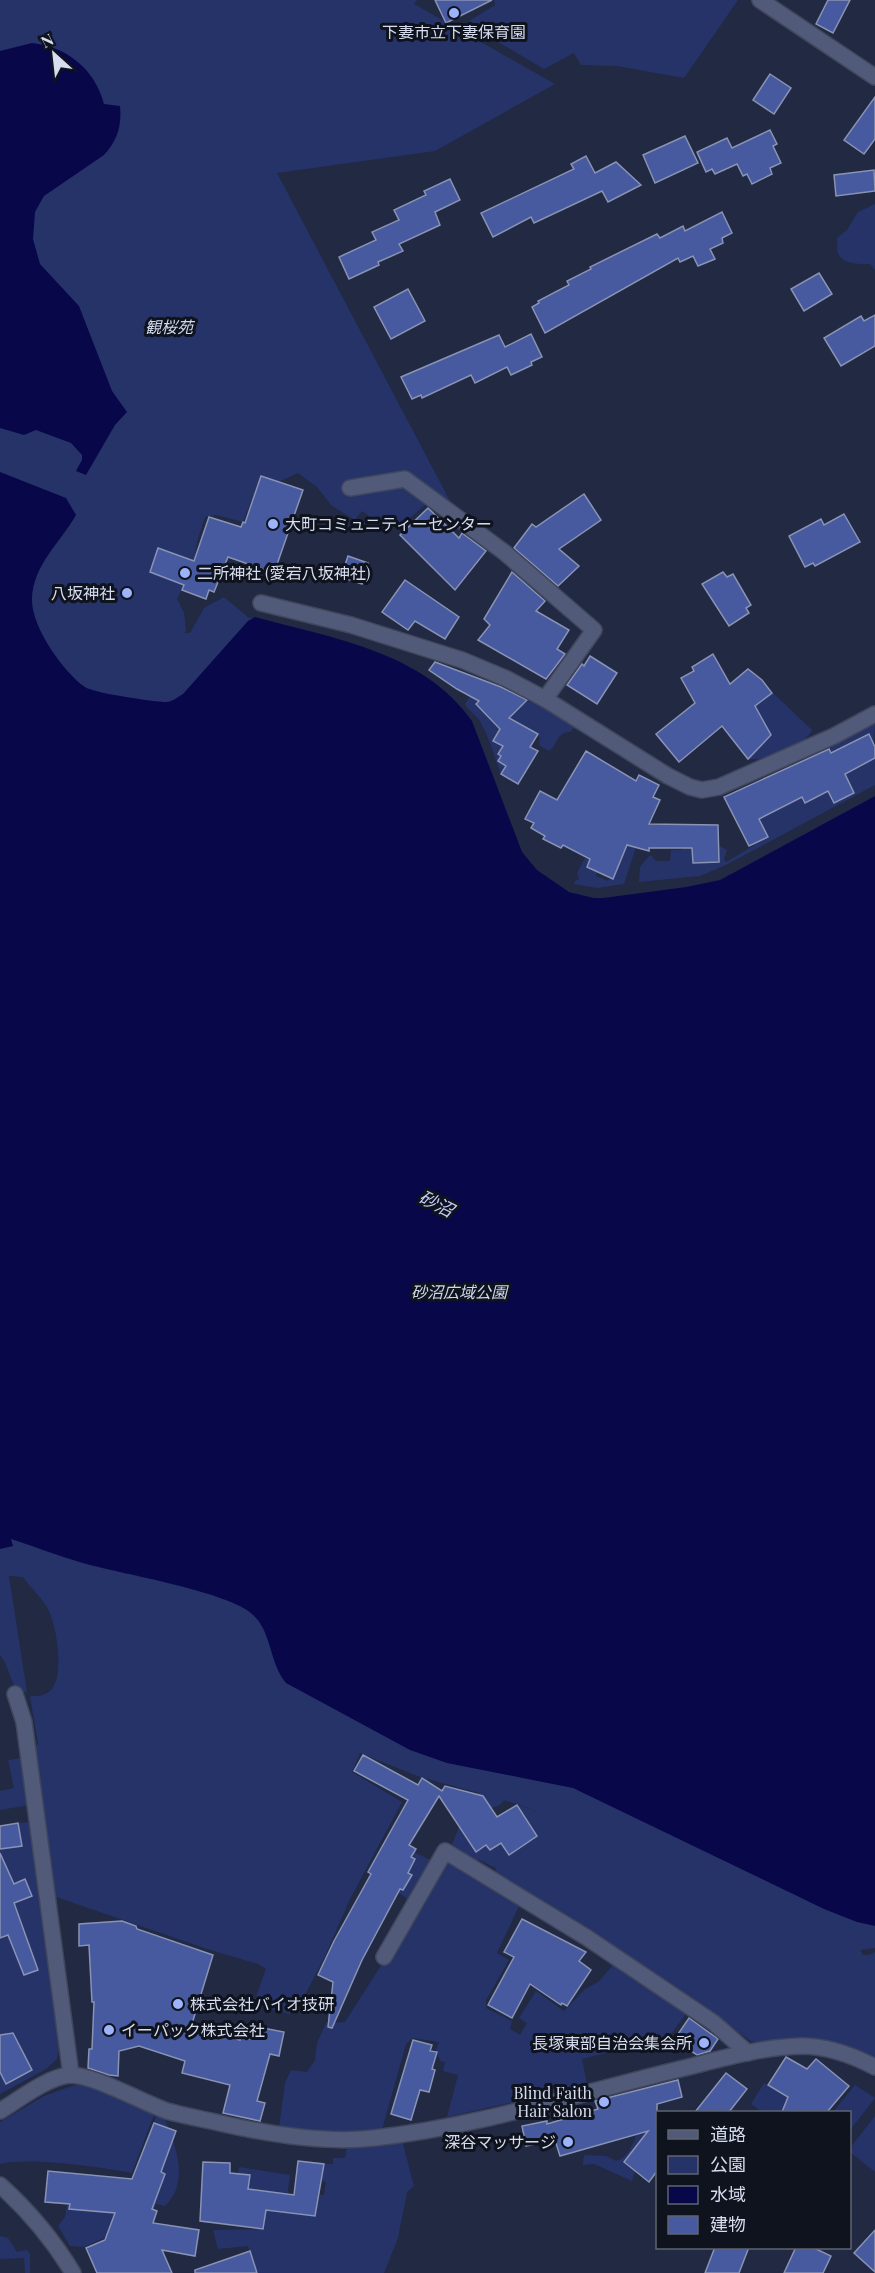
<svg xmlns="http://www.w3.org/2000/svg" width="875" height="2273" font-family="'Playfair Display','Noto Sans JP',serif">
	<rect width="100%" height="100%" fill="#212943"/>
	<g fill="#263369">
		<path d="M0 0H417L414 4 555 84 435 151 277 173 450 501 432 499 402 525 380 524 362 511 355 520 332 506 317 487 298 473 278 482 261 476 243 522 216 515 205 517 197 542 194 561 159 548 150 572 184 585 177 599 184 613 186 631 184 633H190L204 608 224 597 249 618H255C331 638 423 652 472 721L521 852 537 870 569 892 594 898H603L686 887 720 880 875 796V1948L860 1950 863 1955H869L875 1952V2061L751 2041 590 1929 535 1896 533 1898 495 1875 496 1868 479 1860 474 1863 451 1847 459 1827 476 1852 486 1845 490 1850 501 1843 509 1854 537 1836 517 1805 543 1813 504 1800 500 1805 492 1808 483 1803 479 1793 420 1777 360 1753 352 1772 402 1802 350 1899 325 1956 303 1999H297L290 2014 253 2005 266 1969 258 1964 207 1949 39 1891 43 1928 55 1936 54 1968 50 1975 59 2047 57 2059 46 2069 0 2094V1849L21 1846 18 1823 32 1822 36 1870 50 1859 45 1814 30 1805 0 1810V1791L14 1788 8 1760 22 1758 25 1766 38 1743 30 1696C38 1696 46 1696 52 1689 64 1673 57 1629 49 1611 43 1598 31 1589 23 1577L9 1576 27 1692 19 1693C10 1682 9 1666 0 1655Z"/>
		<polygon points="494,0 738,0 684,78 617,66 581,65 574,53 544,69 466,23 495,5"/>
		<path d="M875 204V270L870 264C860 264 843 265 838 253 836 248 838 244 837 238L847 230 858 212Z"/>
		<path d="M773 693 812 730C803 748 767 761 748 759L771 735 759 714 749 711Z"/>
		<path d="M470 696 486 704 499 727 527 701C544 704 563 714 575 727L570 732C556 732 558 745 549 751L540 746 539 742 540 738 538 734 511 719 505 729 493 741 503 746 498 754 501 756 498 761 506 766 501 774C494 756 490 739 481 723 477 715 469 712 465 704Z"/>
		<polygon points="875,722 874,745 868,734 831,753 829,748"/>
		<polygon points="875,758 875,785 728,864 700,876 639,882 640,867 649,856 651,855 656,861 670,861 671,850 682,850 691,830 693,863 719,861 718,845 727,850 724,859 726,862 768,837 759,819 785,806 801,795 805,803 828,791 834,803 854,793 845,774"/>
		<polygon points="629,841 637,844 624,884 597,888 574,884 575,881 579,879 577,873 585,858 590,860 587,867 597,872 596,876 608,881 610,878 613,879"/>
		<polygon points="414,1852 432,1861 410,1900 397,1892 399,1888 403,1890 412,1875 408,1873 415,1860 411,1857"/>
		<polygon points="447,1862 520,1904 497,1953 509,1960 486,2000 486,2008 512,2021 510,2029 520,2035 527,2023 519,2018 536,1991 564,2011 585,1989 598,1982 615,1963 684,2009 686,2014 665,2042 626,2048 582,2059 587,2084 584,2086 447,2117 458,2075 443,2071 445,2062 440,2061 436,2050 439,2042 413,2038 406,2044 381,2133 355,2134 279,2128 285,2083 291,2070 307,2072 315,2060 317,2043 326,2023 345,2022"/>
		<polygon points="764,2083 790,2098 780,2112 762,2112 751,2104"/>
		<path d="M75 2085C103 2086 131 2101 155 2112L132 2173C97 2167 33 2157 0 2164V2122L44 2096Z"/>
		<polygon points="855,2085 875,2098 850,2130 850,2112 833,2112"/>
		<path d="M157 2114 163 2115C175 2143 191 2182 165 2206L156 2204 154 2210 121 2197 132 2179 160 2188 165 2174 161 2172 170 2148 159 2144 165 2127 154 2123Z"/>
		<polygon points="875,2116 875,2172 850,2152 850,2148"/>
		<path d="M657 2119V2127L651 2136 647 2133 624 2162 635 2171 632 2181 594 2164 583 2165 584 2155 606 2156 616 2161C629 2157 632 2145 637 2134 641 2128 651 2122 657 2119Z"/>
		<polygon points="402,2140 414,2186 407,2192 398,2238 384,2273 257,2273 248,2246 218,2249 213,2230 263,2229 269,2192 236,2187 239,2167 290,2175 285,2212 315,2216 320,2195 324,2195 326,2182 322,2181 324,2164 333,2164 333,2158 345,2158 347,2147"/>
		<polygon points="67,2204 70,2204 70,2209 102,2212 116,2210 106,2237 84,2247 70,2246 58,2226 65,2217"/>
		<polygon points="0,2236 8,2238 17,2252 27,2250 30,2254 30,2273 25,2273 24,2258 0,2259"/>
	</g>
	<g fill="#080749">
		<path d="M32 43C67 47 95 69 104 104L120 106C122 126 117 141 104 155L44 196 35 212 33 239 40 264 79 306 112 391 127 412 115 425 86 475 76 471 82 460V455L71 443 36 430 24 435 0 428V51Z"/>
		<path d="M0 472 66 498 76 515C60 543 33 565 32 599 31 626 63 672 85 687 93 693 155 702 166 702 172 702 178 697 183 694L248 621 255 617C331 638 423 651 472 721L522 852 537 870 569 892 594 898H603L686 887 720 880 875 796V1926L857 1922 824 1909 573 1788 447 1763 410 1750 286 1683C269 1663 272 1631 252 1614 230 1593 129 1575 94 1566 66 1559 39 1548 11 1539L13 1546 0 1549Z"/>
	</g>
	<g fill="#47599f" stroke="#8993b3" stroke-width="1.5">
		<polygon points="435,0 492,0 446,23"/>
		<polygon points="828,0 850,0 833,33 816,24"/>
		<polygon points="770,74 791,88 774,114 753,100"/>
		<polygon points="875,97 875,139 864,154 844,140"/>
		<polygon points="770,130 777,144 773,146 781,163 770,168 772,174 752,184 747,174 743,176 737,164 715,174 712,169 706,172 697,152 727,138 732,148"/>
		<polygon points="685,136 698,163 655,183 643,155"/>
		<polygon points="586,156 595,173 616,162 641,185 608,202 602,191 534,223 531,217 493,237 481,213 574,169 571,164"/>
		<polygon points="874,170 875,191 836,196 834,175"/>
		<polygon points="450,179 460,200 435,212 440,225 399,244 403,251 378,262 379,265 349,279 339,257 376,240 372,232 399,220 394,210 426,195 424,191"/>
		<polygon points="722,212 732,233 722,238 723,243 710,249 715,259 698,266 693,256 680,262 678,258 545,333 532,307 539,303 538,301 569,285 567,281 591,269 590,267 657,234 660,238 683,226 685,231"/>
		<polygon points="819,273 832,294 804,311 791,289"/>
		<polygon points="408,289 425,321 391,339 374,307"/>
		<polygon points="875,315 875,346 841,366 824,338 861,316 864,321"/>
		<polygon points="531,334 542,357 531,362 532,365 511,375 507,367 475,383 471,375 422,398 421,395 412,399 401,377 499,335 505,347"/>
		<polygon points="261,476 303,490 274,573 228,557 214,592 209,590 206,599 182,590 184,585 150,572 158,548 194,561 209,517 241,527 243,522 245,523"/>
		<polygon points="584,494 601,520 559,549 579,566 558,586 514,548 532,524 536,527"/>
		<polygon points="428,508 459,538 462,533 486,551 455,590 400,535"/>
		<polygon points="844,514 860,542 815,566 813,563 805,567 789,536 821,519 824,525"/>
		<polygon points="348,556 368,563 362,584 341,577"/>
		<polygon points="512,572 545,601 536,611 569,630 557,649 565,654 546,679 478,640 490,625 484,619"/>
		<polygon points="723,572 727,577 733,574 751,605 746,608 749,613 729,626 702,584"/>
		<polygon points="405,580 459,617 445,639 415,621 408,630 382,612"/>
		<polygon points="713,654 730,684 748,669 762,680 772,693 755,706 771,735 748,759 722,726 679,762 656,734 695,703 681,678 694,671 692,667"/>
		<polygon points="590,656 617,673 597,704 567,685 582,664 584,666"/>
		<polygon points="435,662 501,687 527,700 509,718 538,734 530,747 538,751 518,784 501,774 506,766 498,761 501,756 498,754 503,746 493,741 500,729 476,704 479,701 457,689 429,670"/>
		<polygon points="869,734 875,747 875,758 845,774 854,793 834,803 828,791 805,803 802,797 759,819 768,837 749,846 724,797 829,749 831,753"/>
		<polygon points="586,751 636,781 639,775 659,785 653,797 660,800 649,824 718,825 719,862 693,863 692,848 649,848 649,851 627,845 613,879 587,867 590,859 563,845 561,848 543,839 545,836 531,828 534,823 525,819 540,791 557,800"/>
		<polygon points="363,1755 418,1785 422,1778 442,1791 445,1786 483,1796 497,1817 517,1805 537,1836 509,1855 501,1843 490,1850 486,1845 476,1852 439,1796 409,1845 416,1849 411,1857 415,1859 408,1873 412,1875 403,1890 400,1889 362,1960 332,2028 328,2027 333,1982 318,1975 334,1941 371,1874 368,1872 408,1800 354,1771"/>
		<polygon points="18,1823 22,1846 0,1849 0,1826"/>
		<polygon points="0,1853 14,1884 25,1879 32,1896 14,1903 38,1970 24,1975 8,1935 0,1938"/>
		<polygon points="522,1919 586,1952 579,1961 591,1970 567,2006 562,2003 561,2005 530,1984 512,2018 488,2005 514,1957 504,1952"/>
		<polygon points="122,1921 136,1926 137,1929 213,1955 191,2027 240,2040 241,2037 251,2039 253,2026 284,2032 279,2056 270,2054 257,2101 265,2103 260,2121 223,2113 230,2085 182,2073 185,2061 139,2046 119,2051 118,2076 109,2075 88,2068 89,2049 92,2049 94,2002 92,2002 89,1945 79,1946 79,1924"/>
		<polygon points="689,2018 718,2039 710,2051 697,2055 674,2040"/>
		<polygon points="13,2033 32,2070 6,2084 0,2072 0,2035"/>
		<polygon points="413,2040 432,2045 430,2051 437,2052 432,2069 435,2070 429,2092 420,2090 411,2120 391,2114"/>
		<polygon points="786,2057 807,2069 816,2059 849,2086 827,2112 782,2112 788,2097 768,2085"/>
		<polygon points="726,2073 747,2089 729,2112 695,2112"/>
		<polygon points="678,2080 682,2097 657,2104 657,2171 649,2182 624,2162 648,2131 560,2156 555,2140 526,2146 522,2126 547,2121 547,2124 598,2109 595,2101"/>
		<polygon points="154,2123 176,2131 161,2172 165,2174 152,2209 157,2211 153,2223 199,2230 195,2256 162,2250 172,2273 97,2273 86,2248 105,2240 115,2213 69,2209 70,2204 45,2202 48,2171 132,2179"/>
		<polygon points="298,2161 324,2164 315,2216 266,2210 263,2229 200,2221 203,2162 230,2163 230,2173 250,2175 248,2189 294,2195"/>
		<polygon points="875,2230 875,2272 854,2253"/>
		<polygon points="715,2247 749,2247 739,2273 705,2273"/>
		<polygon points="796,2247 812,2247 831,2256 823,2273 784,2273"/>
		<polygon points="250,2251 257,2273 195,2273 195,2270"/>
	</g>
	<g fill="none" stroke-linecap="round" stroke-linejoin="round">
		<defs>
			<g id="minor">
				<polyline points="760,0 875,77"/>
				<polyline points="350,488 405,479 504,552 594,630 545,699"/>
				<polyline points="261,603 351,625 462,660 505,678 545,699 668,776 690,787 702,790 719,787 834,736 875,714"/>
				<polyline points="15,1694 24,1722 71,2075"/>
				<polyline points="384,1957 445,1851 586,1937 714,2023 748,2053"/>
				<path d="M0 2111C18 2100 48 2077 69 2075 90 2073 144 2103 167 2111 181 2115 197 2118 211 2121 261 2133 322 2144 374 2138 475 2127 573 2095 672 2071 714 2061 758 2047 801 2046 828 2046 852 2055 875 2067"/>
				<path d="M0 2185C30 2212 52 2238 73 2273"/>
			</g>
		</defs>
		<use href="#minor" stroke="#40465c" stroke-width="18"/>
		<use href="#minor" stroke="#515a78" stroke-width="15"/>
	</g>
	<g fill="#9db4fd" stroke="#0f131e" stroke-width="2">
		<circle cx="454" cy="13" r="6"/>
		<circle cx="273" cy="524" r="6"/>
		<circle cx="185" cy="573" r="6"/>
		<circle cx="127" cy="593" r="6"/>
		<circle cx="178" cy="2004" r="6"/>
		<circle cx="109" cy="2030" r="6"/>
		<circle cx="704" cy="2043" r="6"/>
		<circle cx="604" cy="2102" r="6"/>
		<circle cx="568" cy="2142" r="6"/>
	</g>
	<g text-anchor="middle" stroke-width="6" stroke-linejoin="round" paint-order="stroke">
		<g font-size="16" fill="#d7ddee" stroke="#0f131e" text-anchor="start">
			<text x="454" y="38" text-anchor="middle">下妻市立下妻保育園</text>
			<text x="285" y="530">大町コミュニティーセンター</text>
			<text x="197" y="579">二所神社 (愛宕八坂神社)</text>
			<text x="115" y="599" text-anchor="end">八坂神社</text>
			<text x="190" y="2010">株式会社バイオ技研</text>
			<text x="121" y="2036">イーパック株式会社</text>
			<text x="692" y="2049" text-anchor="end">長塚東部自治会集会所</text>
			<text x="592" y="2099" text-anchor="end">Blind Faith<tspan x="592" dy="18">Hair Salon</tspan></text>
			<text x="556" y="2148" text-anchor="end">深谷マッサージ</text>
		</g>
		<g font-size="16" font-style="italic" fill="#d1d8ed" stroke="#0f131e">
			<text x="169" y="333">観桜苑</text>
			<text x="459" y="1298">砂沼広域公園</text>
		</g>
		<g font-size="18" font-style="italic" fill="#c2cff8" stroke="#0f131e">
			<text transform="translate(436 1204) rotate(26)" y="6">砂沼</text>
		</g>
	</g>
	<rect x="656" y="2111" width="195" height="138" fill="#0f131e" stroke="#5f6471" stroke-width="1.5"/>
	<rect x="668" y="2130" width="30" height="9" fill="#515a78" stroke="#5f6471" stroke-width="1.5"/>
	<text x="710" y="2141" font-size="18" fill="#d7ddee">道路</text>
	<rect x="668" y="2156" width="30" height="18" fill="#263369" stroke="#5f6471" stroke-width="1.5"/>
	<text x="710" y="2171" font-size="18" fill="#d7ddee">公園</text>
	<rect x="668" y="2186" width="30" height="18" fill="#080749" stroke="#5f6471" stroke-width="1.5"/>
	<text x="710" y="2201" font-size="18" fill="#d7ddee">水域</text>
	<rect x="668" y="2216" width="30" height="18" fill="#47599f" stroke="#5f6471" stroke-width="1.5"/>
	<text x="710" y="2231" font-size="18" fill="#d7ddee">建物</text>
	<g transform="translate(54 54) rotate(333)" stroke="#0f131e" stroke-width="4.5" paint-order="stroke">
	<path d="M0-4.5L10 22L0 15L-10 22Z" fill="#d7ddee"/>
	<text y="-9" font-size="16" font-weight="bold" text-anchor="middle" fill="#d7ddee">N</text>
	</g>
</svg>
